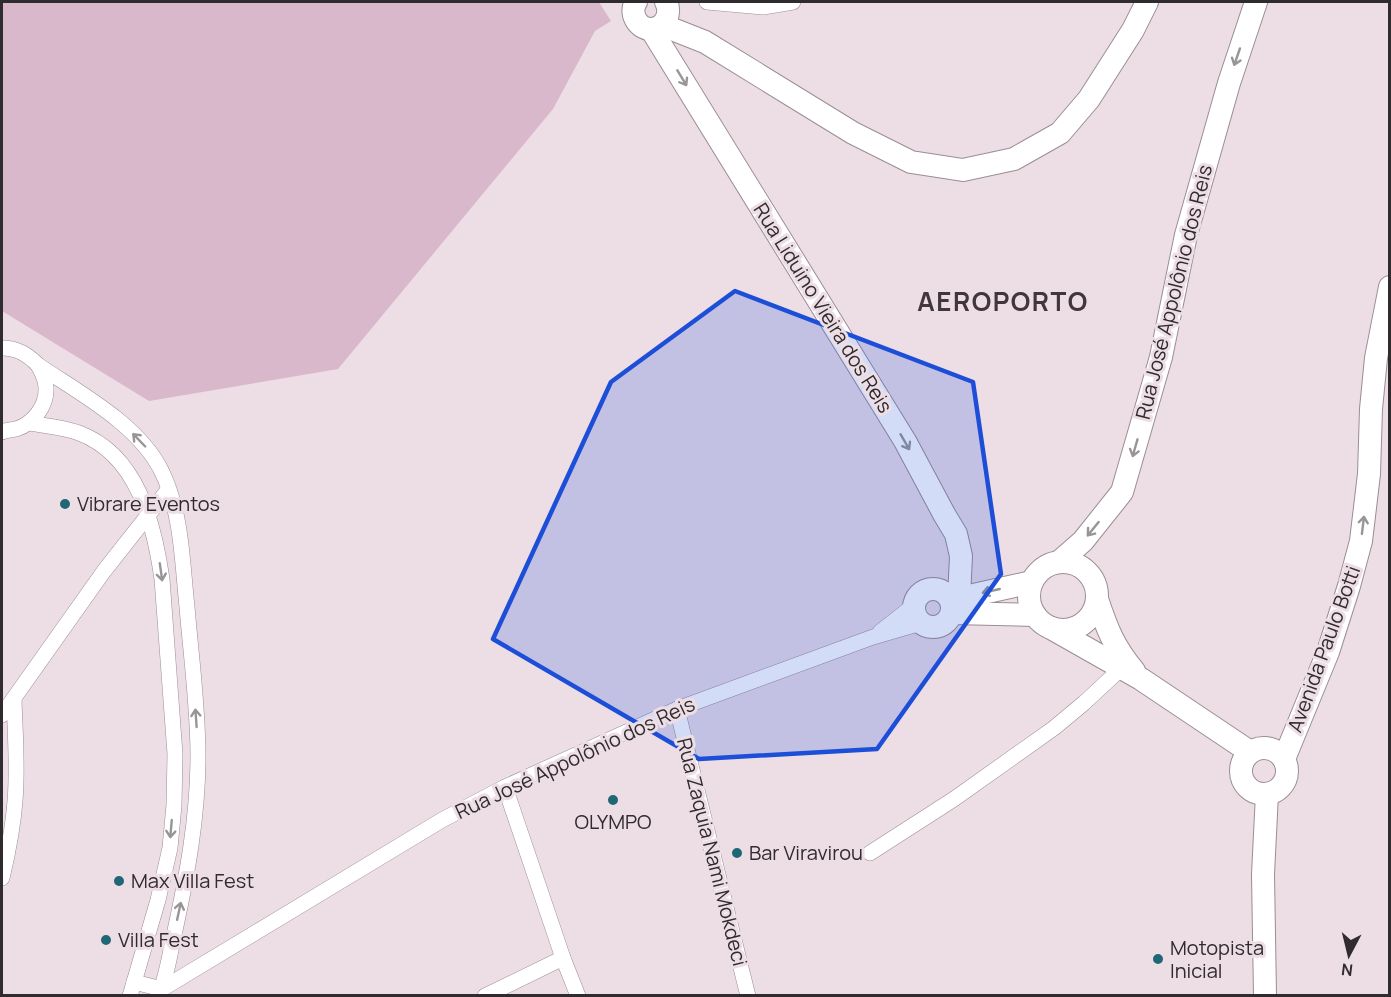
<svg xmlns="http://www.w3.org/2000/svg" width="1391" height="997" font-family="Manrope,sans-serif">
	<rect width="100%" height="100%" fill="#eddee6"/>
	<polygon fill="#dab8cb" points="2,2 599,2 611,21 595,31 553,109 338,369 149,401 2,311"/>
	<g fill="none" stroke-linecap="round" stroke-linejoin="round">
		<defs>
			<g id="street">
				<polyline points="707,2 763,7 793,2"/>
				<path d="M2 348C17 348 27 354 38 365 79 393 138 424 161 470 182 512 182 561 187 607 191 656 198 706 198 756 198 817 187 876 174 935 170 954 167 974 160 993"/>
				<path d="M29 423C45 426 63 427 79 433 138 455 154 524 162 579L175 754 174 805 170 848 158 900 130 996"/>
				<path d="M2 432C6 430 11 430 16 429 33 424 47 406 46 388 46 379 42 372 38 365"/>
				<polyline points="880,632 913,606"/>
				<polyline points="677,709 748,996"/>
				<polyline points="2,715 104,571 168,490"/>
				<polyline points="505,787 563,958 578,996"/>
				<polyline points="870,853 954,799 1054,728 1084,703 1127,663"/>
				<path d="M2 878C8 853 13 827 15 801 18 767 15 733 14 699"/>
				<polyline points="134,982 162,989 442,820 505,787 677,709 873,637 921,623"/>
				<polyline points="485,996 563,958"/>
			</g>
			<g id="secondary">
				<path d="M636 2C629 12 637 29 651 29 665 29 672 13 666 2"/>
				<polyline points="662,25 705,42 853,133 911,162 963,170 1014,159 1060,133 1089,99 1133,30 1147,2"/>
				<polyline points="651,29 905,441 944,514 956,534 961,556 959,598"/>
				<polyline points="1059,562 1083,541 1122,492 1161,357 1186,235 1229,83 1256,2"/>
				<circle cx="1063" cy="596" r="34"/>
				<circle cx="933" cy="608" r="19"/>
				<path d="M1097 599C1107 629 1114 647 1134 671"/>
				<polyline points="951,600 1032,582"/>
				<polyline points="952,613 1035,615"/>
				<polyline points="1051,628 1141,679 1250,752"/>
				<circle cx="1264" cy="771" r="23"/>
				<polyline points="1284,759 1328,652 1349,586 1361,541 1369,474 1371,409 1376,358 1390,287"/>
				<polyline points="1265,996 1263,874 1267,794"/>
			</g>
		</defs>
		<use href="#street" stroke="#9a8d94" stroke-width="16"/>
		<use href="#secondary" stroke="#9a8d94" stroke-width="24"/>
		<use href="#street" stroke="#fff" stroke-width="15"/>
		<use href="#secondary" stroke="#fff" stroke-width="22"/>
	</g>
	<defs><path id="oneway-shaft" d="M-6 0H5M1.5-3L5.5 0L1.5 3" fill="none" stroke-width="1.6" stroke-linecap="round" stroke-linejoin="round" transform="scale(1.5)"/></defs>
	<g stroke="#989596">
		<use href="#oneway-shaft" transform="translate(1237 57) rotate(109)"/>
		<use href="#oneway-shaft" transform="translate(682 78) rotate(59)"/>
		<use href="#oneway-shaft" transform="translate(139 440) rotate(-134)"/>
		<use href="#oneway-shaft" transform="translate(905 442) rotate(60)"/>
		<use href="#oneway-shaft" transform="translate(1135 448) rotate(106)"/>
		<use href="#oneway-shaft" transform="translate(1363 525) rotate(-83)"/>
		<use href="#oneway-shaft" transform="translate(1093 529) rotate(129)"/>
		<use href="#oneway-shaft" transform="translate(161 572) rotate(82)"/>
		<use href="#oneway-shaft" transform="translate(991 591) rotate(167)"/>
		<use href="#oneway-shaft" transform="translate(196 718) rotate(-94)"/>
		<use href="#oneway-shaft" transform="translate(171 829) rotate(95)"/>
		<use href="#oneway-shaft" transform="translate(179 911) rotate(-78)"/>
	</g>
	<path fill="#1d4ed8" fill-opacity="0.2" stroke="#1d4ed8" stroke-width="4.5" stroke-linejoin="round" d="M735 291 973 382 1001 574 877 749 699 759 493 639 611 382Z"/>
	<g fill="#1f6775" stroke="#eddee6" stroke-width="2">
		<circle cx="65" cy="504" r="6"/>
		<circle cx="613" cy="800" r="6"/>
		<circle cx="737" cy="853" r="6"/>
		<circle cx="119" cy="881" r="6"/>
		<circle cx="106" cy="940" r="6"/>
		<circle cx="1158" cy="959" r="6"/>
	</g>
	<g text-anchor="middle" stroke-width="6" stroke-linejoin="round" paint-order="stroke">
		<g font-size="20" fill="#302b2e" stroke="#eddee6">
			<text transform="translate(1174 292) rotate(-76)" y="7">Rua José Appolônio dos Reis</text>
			<text transform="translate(823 308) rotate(58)" y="7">Rua Liduino Vieira dos Reis</text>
			<text transform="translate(1324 649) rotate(-70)" y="7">Avenida Paulo Botti</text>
			<text transform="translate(575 758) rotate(-25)" y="7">Rua José Appolônio dos Reis</text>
			<text transform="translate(712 852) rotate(76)" y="7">Rua Zaquia Nami Mokdeci</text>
		</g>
		<g font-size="20" fill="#302b2e" stroke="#eddee6" text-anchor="start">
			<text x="77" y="511">Vibrare Eventos</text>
			<text x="613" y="829" text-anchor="middle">OLYMPO</text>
			<text x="749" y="860">Bar Viravirou</text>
			<text x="131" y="888">Max Villa Fest</text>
			<text x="118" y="947">Villa Fest</text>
			<text x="1170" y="955">Motopista<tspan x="1170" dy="23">Inicial</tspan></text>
		</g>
		<g font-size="26" font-weight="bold" letter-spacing="1.5" fill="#41363c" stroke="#eddee6">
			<text x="1003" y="311">AEROPORTO</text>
		</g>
	</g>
	<rect width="1391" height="997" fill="none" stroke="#302b2e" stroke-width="6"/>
	<g transform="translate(1349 955) rotate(187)" stroke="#eddee6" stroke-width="4.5" paint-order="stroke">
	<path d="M0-4.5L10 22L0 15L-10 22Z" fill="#302b2e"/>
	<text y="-9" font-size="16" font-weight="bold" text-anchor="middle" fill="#302b2e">N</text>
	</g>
</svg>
